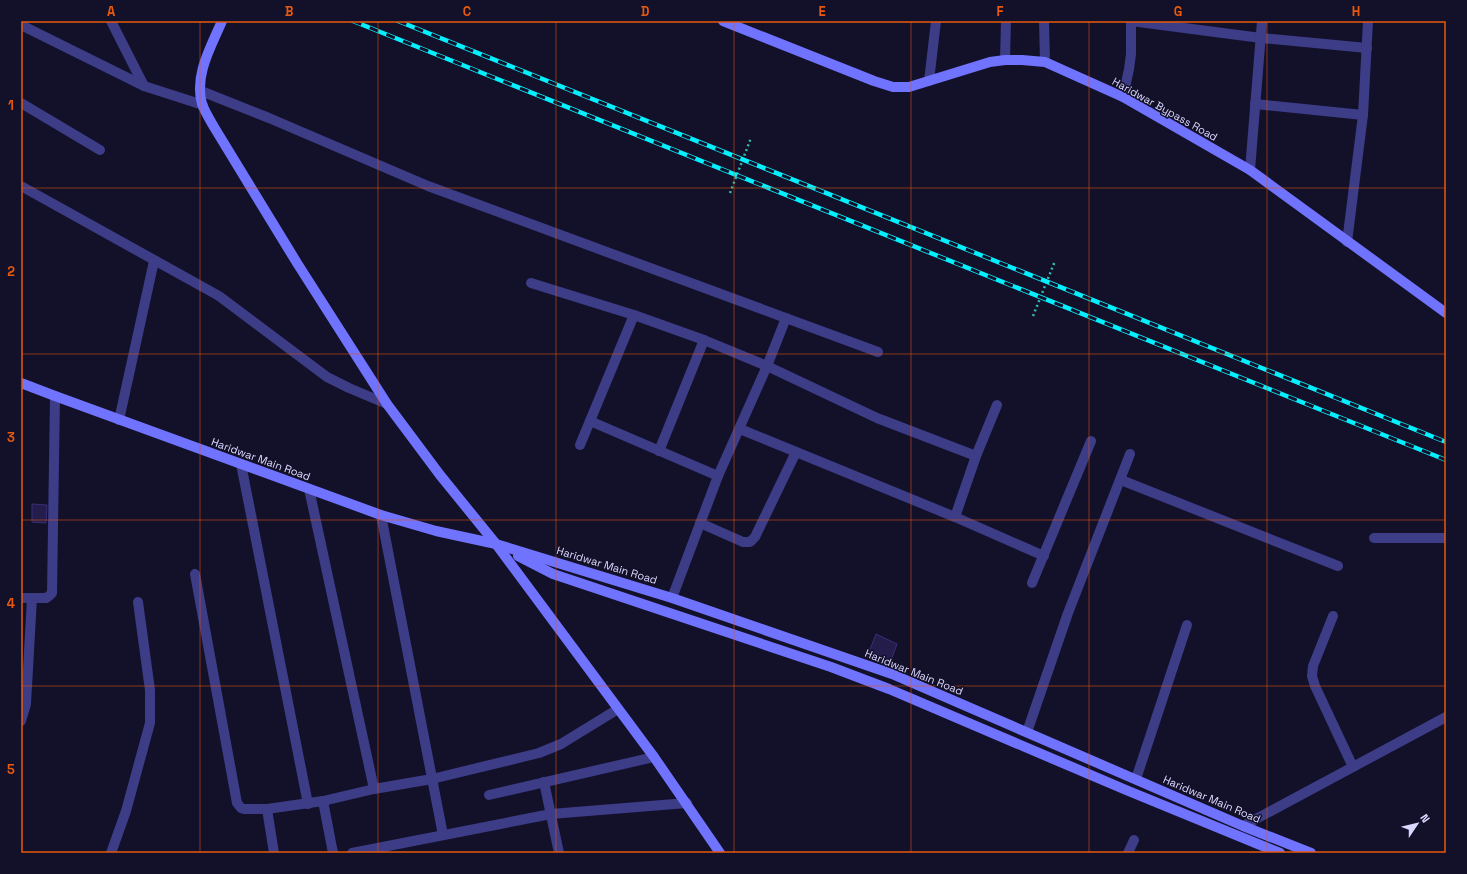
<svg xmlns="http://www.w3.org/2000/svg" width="1467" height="874" font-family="'Space Grotesk',sans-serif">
	<rect width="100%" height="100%" fill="#131029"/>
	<g fill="#241c4a" stroke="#392f76">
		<polygon points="32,504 47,505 46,523 32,522"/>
		<polygon points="876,634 897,644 889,666 867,657"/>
	</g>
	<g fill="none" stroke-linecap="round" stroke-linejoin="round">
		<g stroke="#31bbac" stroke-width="2.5" stroke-dasharray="2 3" stroke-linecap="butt">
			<polyline points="730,193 751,138"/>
			<polyline points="1033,316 1055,261"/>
		</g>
		<g stroke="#3c3c87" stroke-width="10">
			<polyline points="111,21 144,86"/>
			<polyline points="1044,21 1045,62"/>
			<polyline points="1131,21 1261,38 1367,48"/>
			<polyline points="21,25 144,86 203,105"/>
			<polyline points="1005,60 1006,21"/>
			<polyline points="929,81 936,21"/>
			<polyline points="201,91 269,118 428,186 878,352"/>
			<polyline points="1123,97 1129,69 1131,54 1131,21"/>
			<polyline points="21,103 100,150"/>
			<polyline points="1255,104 1363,115"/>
			<polyline points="1250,170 1262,21"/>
			<polyline points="21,186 219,296 327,377 349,388 387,404"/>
			<polyline points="1347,242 1363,115 1368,21"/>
			<polyline points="531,283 634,315 704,340 767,366 877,418 976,456"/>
			<polyline points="119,420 154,261"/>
			<polyline points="590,421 718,476"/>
			<polyline points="740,429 955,517 1044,556"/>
			<polyline points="580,445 634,315"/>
			<polyline points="659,451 704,340"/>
			<polyline points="241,464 308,804"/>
			<polyline points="1121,480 1338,566"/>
			<polyline points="309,489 374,789"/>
			<polyline points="381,515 443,835"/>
			<polyline points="955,517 976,456 997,405"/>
			<polyline points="700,523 743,542 750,542 755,537 796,452"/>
			<polyline points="1374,538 1446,538"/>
			<polyline points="195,574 237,803 241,808 244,809 267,809 323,801 374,789 432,779 539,753 561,744 618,709"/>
			<polyline points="1032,583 1091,441"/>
			<polyline points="21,598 46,598 49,596 52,593 55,396"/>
			<polyline points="672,598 718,476 767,366 786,318"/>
			<polyline points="1333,616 1313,666 1312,676 1315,686 1353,767"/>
			<polyline points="21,721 26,704 32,598"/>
			<polyline points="1027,732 1068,613 1130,454"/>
			<polyline points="1136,779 1187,625"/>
			<polyline points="544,782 559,853"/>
			<polyline points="489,795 654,757"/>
			<polyline points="323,801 333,853"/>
			<polyline points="267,809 274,853"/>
			<polyline points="1243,826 1446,717"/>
			<polyline points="111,853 126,811 150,723 150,690 138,602"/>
			<polyline points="352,853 551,814 687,803"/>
			<polyline points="1128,853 1134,840"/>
		</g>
		<g stroke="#7073fe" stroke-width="10">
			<path d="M222 21C211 47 194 75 202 104 205 112 210 120 214 127L297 263 387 404 440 475 496 544 654 757 720 853"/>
			<polyline points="723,21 874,81 893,87 909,87 990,62 1005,60 1022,60 1045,62 1123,97 1250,170 1446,313"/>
			<polyline points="21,383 55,396 381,515 436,531 496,544 672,598 892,674 1243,826 1311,853"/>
			<polyline points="518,556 553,574 831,667 889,689 1126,790 1280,853"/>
		</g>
		<defs>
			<g id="rail">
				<polyline points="353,21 1446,460"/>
				<polyline points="398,21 1446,442"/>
			</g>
		</defs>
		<use href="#rail" stroke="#05f0fe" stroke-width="4.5"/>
		<use href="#rail" stroke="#131029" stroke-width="3" stroke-dasharray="9" stroke-linecap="butt"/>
	</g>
	<path fill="none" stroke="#e8590c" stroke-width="1" stroke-opacity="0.55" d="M200 21V853M378 21V853M556 21V853M734 21V853M911 21V853M1089 21V853M1267 21V853M21 188H1446M21 354H1446M21 520H1446M21 686H1446"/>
	<g text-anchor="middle" stroke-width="3" stroke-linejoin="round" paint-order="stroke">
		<g font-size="11" fill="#dbd8ff" stroke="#131029">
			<text transform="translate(1165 109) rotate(29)" y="4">Haridwar Bypass Road</text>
			<text transform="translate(261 459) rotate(20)" y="4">Haridwar Main Road</text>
			<text transform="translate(607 565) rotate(17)" y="4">Haridwar Main Road</text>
			<text transform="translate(914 672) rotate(22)" y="4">Haridwar Main Road</text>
			<text transform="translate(1212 799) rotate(23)" y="4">Haridwar Main Road</text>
		</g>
	</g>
	<rect width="1467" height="874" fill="none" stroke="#131029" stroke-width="44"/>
	<g transform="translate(1417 824) rotate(55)" stroke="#131029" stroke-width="3" paint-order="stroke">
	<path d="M0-3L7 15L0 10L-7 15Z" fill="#dbd8ff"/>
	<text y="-6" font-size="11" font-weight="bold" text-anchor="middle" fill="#dbd8ff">N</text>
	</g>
	<rect x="22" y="22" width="1423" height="830" fill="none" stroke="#e8590c" stroke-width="1.5"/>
	<g font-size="13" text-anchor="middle" font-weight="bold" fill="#e8590c">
		<text x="111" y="16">A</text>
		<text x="289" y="16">B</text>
		<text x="467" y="16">C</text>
		<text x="645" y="16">D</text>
		<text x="822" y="16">E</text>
		<text x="1000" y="16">F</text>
		<text x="1178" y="16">G</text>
		<text x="1356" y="16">H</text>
		<text x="11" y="110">1</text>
		<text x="11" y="276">2</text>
		<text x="11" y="442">3</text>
		<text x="11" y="608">4</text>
		<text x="11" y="774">5</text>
	</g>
</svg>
